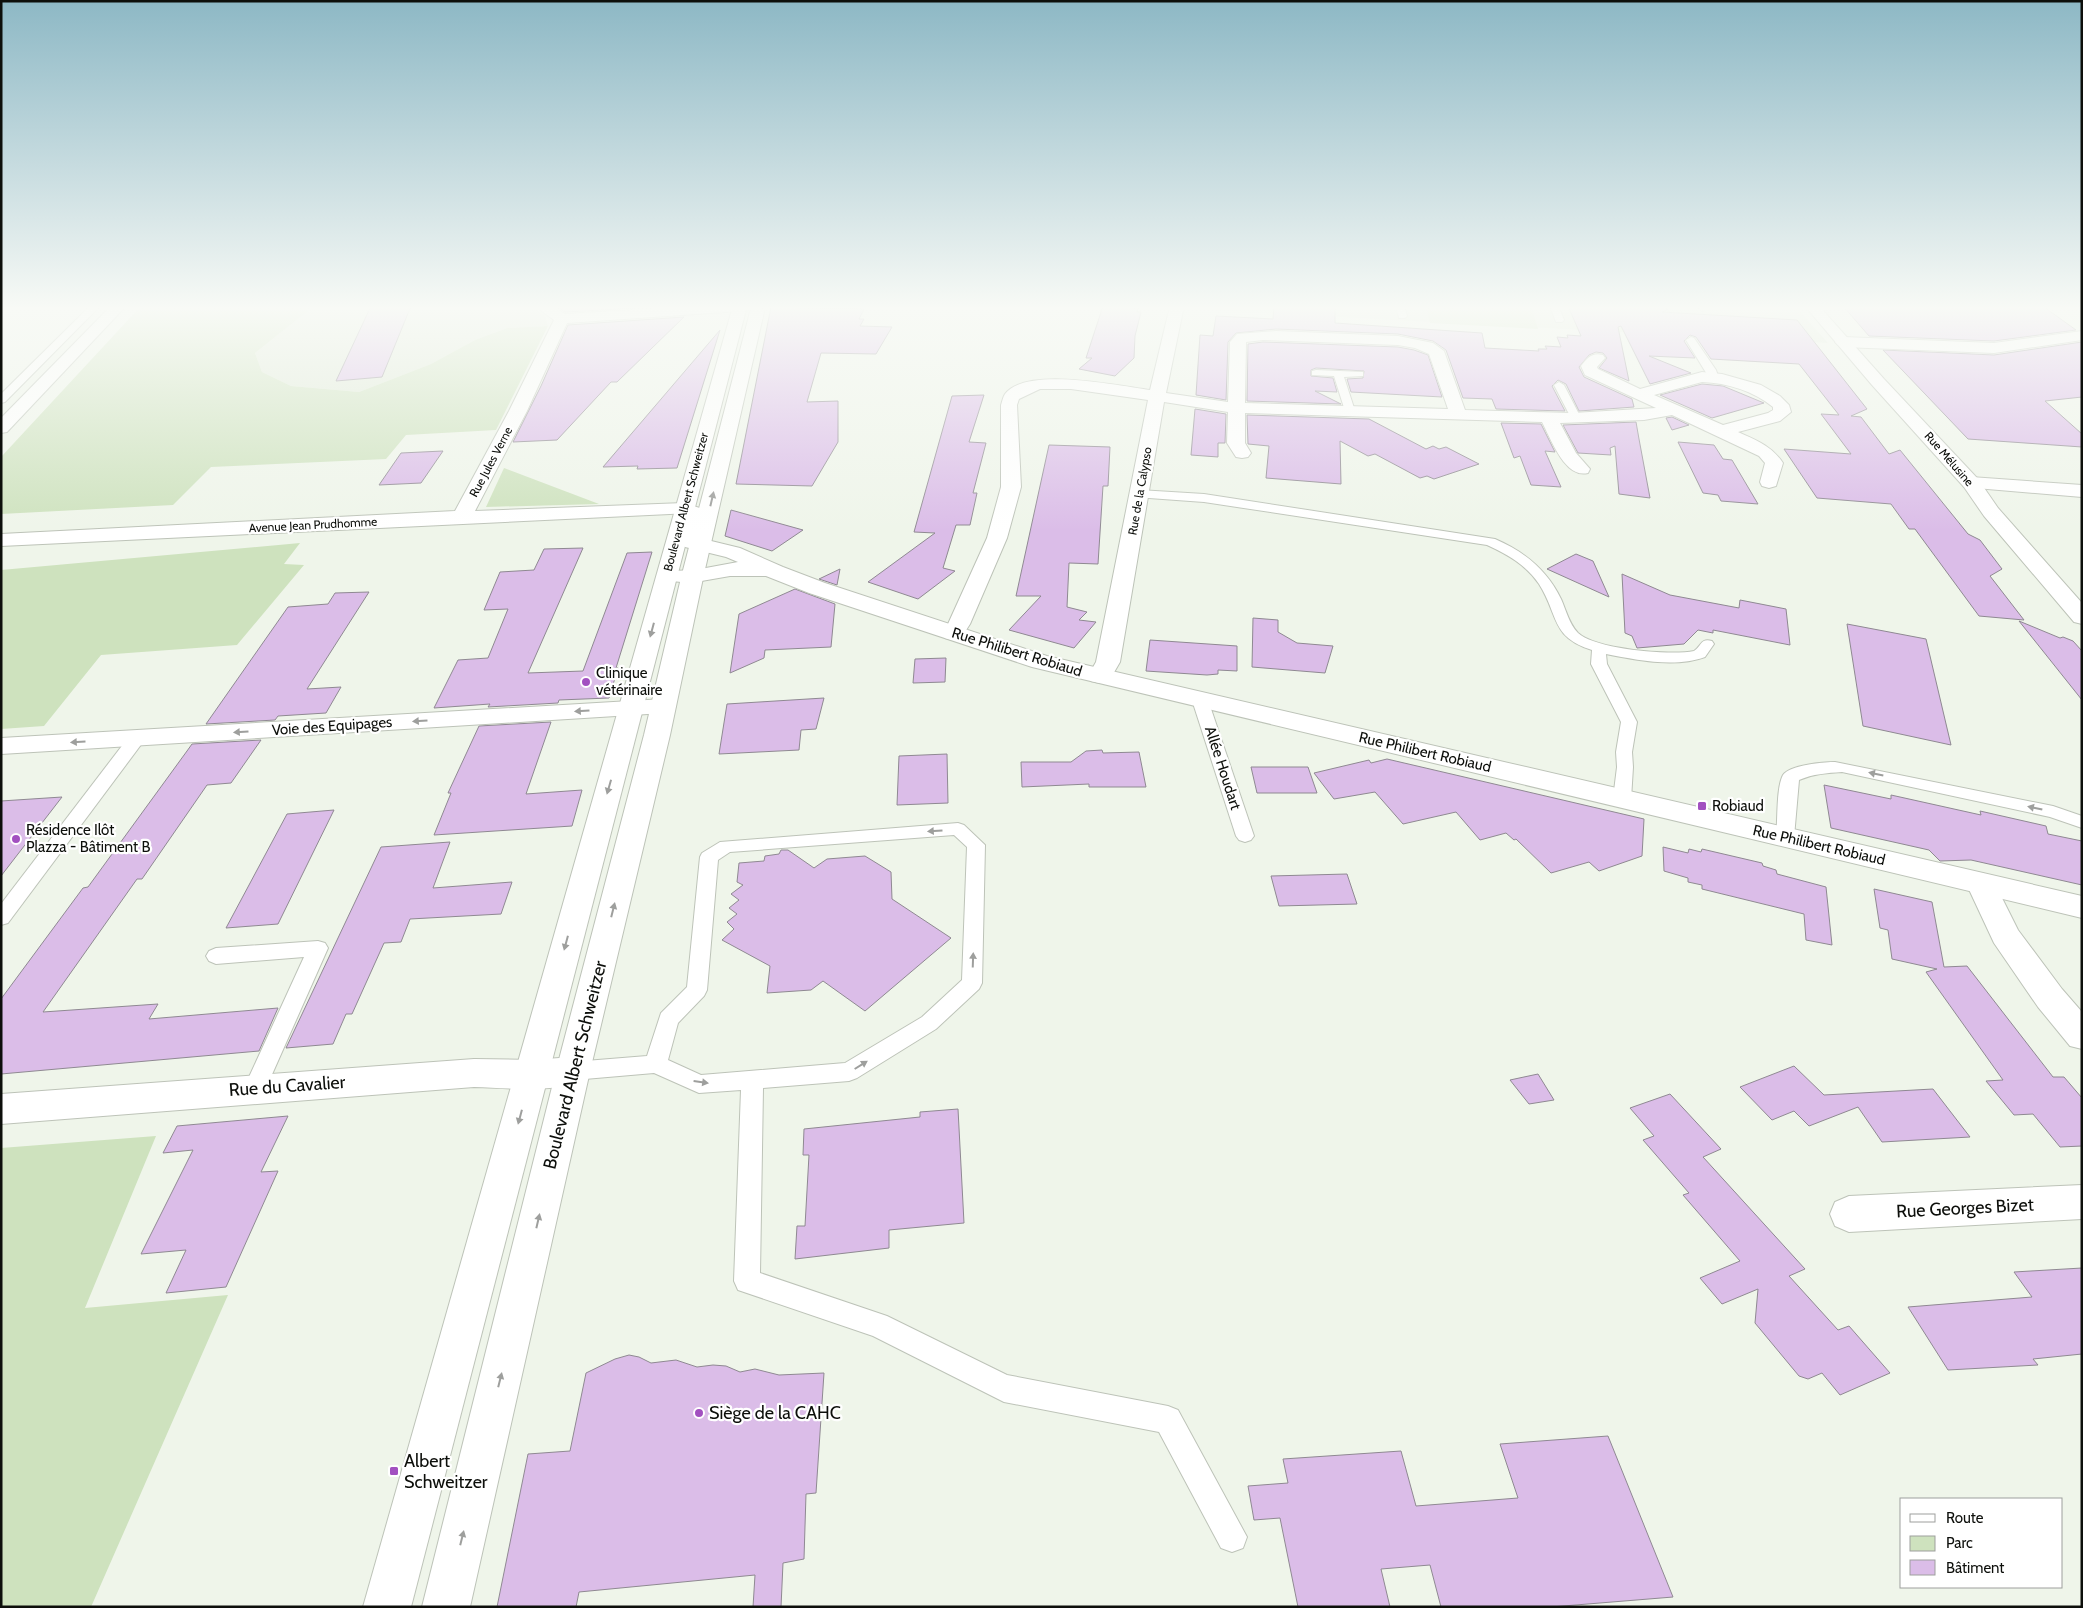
<svg xmlns="http://www.w3.org/2000/svg" width="2083" height="1608" font-family="Cabin,sans-serif">
	<rect width="100%" height="100%" fill="#eff5ea"/>
	<g fill="#e0ead8">
		<polygon points="314,306 530,306 545,316 548,326 507,328 475,340 431,364 359,392 291,386 262,372 255,353"/>
		<polygon points="1177,306 1795,306 1828,343 1189,309"/>
	</g>
	<g fill="#cee2be">
		<polygon points="141,306 314,306 255,353 262,372 291,386 359,392 431,364 475,340 507,328 548,326 496,430 406,435 386,459 211,467 173,505 1,514 1,457"/>
		<polygon points="1426,306 1531,306 1538,329 1430,323"/>
		<polygon points="504,468 599,504 486,507"/>
		<polygon points="300,543 284,564 304,565 237,645 101,655 44,726 1,729 1,570"/>
		<polygon points="156,1136 85,1308 228,1295 91,1607 1,1607 1,1148"/>
	</g>
	<g fill="#dbbde8" stroke="#8f8992">
		<polygon points="371,306 411,306 382,377 336,381"/>
		<polygon points="555,306 674,306 565,312"/>
		<polygon points="1103,306 1138,308 1137,312 1141,312 1135,336 1134,358 1115,376 1079,369 1092,358 1086,358"/>
		<polygon points="1274,306 1335,306 1335,323 1482,333 1485,348 1539,351 1538,349 1547,349 1545,346 1561,347 1557,337 1568,338 1567,335 1581,336 1568,306 1666,306 1667,310 1662,312 1797,320 1867,409 1851,416 1861,417 1889,454 1900,450 1968,534 1980,540 2002,569 1990,576 2024,620 1979,616 1915,529 1909,529 1891,504 1817,498 1784,449 1851,454 1821,414 1839,415 1799,364 1711,359 1696,337 1690,335 1684,341 1695,358 1649,356 1691,373 1650,384 1621,326 1618,327 1629,381 1599,368 1607,358 1603,353 1596,352 1589,355 1579,367 1584,377 1632,399 1634,407 1579,411 1566,384 1558,380 1552,386 1565,411 1496,409 1492,399 1463,398 1446,350 1433,341 1398,334 1276,329 1236,333 1228,342 1226,400 1196,395 1200,335 1213,336 1216,316 1273,319"/>
		<polygon points="1843,306 2044,307 2076,330 1994,341 1869,336"/>
		<polygon points="771,307 864,309 859,319 864,319 860,326 892,327 876,354 821,353 807,402 838,401 838,442 812,486 736,484"/>
		<polygon points="684,317 617,382 611,382 557,440 513,442 541,386 568,325"/>
		<polygon points="720,330 677,468 637,469 638,466 603,467"/>
		<polygon points="1263,342 1398,347 1414,350 1428,355 1442,397 1351,392 1347,379 1363,378 1364,371 1316,368 1311,370 1311,376 1333,378 1337,392 1315,391 1341,404 1247,401 1248,344"/>
		<polygon points="2082,342 2082,397 2045,401 2082,434 2082,447 1968,439 1883,350 1994,355"/>
		<polygon points="1702,384 1723,386 1764,403 1712,418 1660,395"/>
		<polygon points="984,395 969,442 986,443 973,493 977,493 970,525 956,525 943,568 955,571 918,599 868,582 935,533 914,532 952,396"/>
		<polygon points="1195,409 1226,414 1225,443 1218,443 1218,457 1191,455"/>
		<polygon points="1247,415 1369,419 1426,449 1433,446 1439,449 1446,447 1479,464 1434,479 1427,476 1420,478 1375,454 1368,456 1340,441 1341,484 1266,478 1269,446 1248,444"/>
		<polygon points="1672,417 1689,425 1672,430 1666,418"/>
		<polygon points="1636,422 1639,439 1650,498 1619,494 1615,446 1610,448 1611,455 1578,453 1563,425"/>
		<polygon points="1501,423 1541,424 1555,452 1545,451 1561,487 1531,485 1520,456 1514,458"/>
		<polygon points="1678,442 1714,445 1723,459 1732,460 1758,504 1721,501 1718,495 1703,493"/>
		<polygon points="1049,445 1110,447 1108,486 1103,486 1098,564 1069,563 1067,607 1087,612 1079,620 1096,622 1074,648 1009,630 1041,596 1016,596"/>
		<polygon points="443,451 421,483 379,485 401,453"/>
		<polygon points="731,510 803,530 772,551 725,536"/>
		<polygon points="583,548 528,673 583,671 627,553 652,552 616,668 618,668 609,698 559,700 558,703 488,707 490,704 434,708 458,660 488,658 508,609 484,610 500,572 534,570 544,549"/>
		<polygon points="1576,554 1593,561 1609,597 1547,569"/>
		<polygon points="840,569 837,585 819,579"/>
		<polygon points="1622,574 1670,595 1739,608 1740,600 1786,609 1790,645 1713,630 1713,633 1698,630 1684,644 1637,648 1632,636 1625,633"/>
		<polygon points="795,589 835,604 831,647 765,650 764,658 730,673 739,614"/>
		<polygon points="369,592 307,689 341,687 326,713 278,716 275,720 206,724 288,607 328,604 335,593"/>
		<polygon points="1253,618 1278,620 1278,632 1297,643 1333,646 1325,673 1252,667"/>
		<polygon points="2019,621 2060,638 2063,637 2073,641 2082,651 2082,700"/>
		<polygon points="1847,624 1926,639 1951,745 1863,726"/>
		<polygon points="1150,640 1237,646 1237,671 1218,670 1218,674 1207,675 1146,671"/>
		<polygon points="946,658 945,682 913,683 915,659"/>
		<polygon points="824,698 816,729 801,730 799,750 719,754 727,704"/>
		<polygon points="551,722 526,794 582,790 572,826 434,835 451,793 448,793 479,726"/>
		<polygon points="261,740 231,783 207,785 142,879 137,879 43,1012 158,1004 149,1019 278,1008 259,1051 1,1074 1,999 83,888 88,887 187,751 192,744"/>
		<polygon points="1102,750 1103,753 1139,752 1146,787 1089,787 1089,784 1022,787 1021,762 1071,762 1086,751"/>
		<polygon points="947,754 948,803 897,805 899,756"/>
		<polygon points="1387,759 1644,819 1642,856 1599,871 1589,862 1551,873 1516,839 1514,840 1506,833 1480,840 1456,812 1403,824 1375,792 1334,799 1314,773 1369,760 1371,763"/>
		<polygon points="1251,767 1308,767 1317,793 1257,793"/>
		<polygon points="1824,785 1891,799 1891,795 1981,815 1980,811 2046,826 2048,834 2082,841 2082,885 1971,860 1940,861 1929,850 1831,828"/>
		<polygon points="62,797 1,876 1,801"/>
		<polygon points="334,810 278,924 226,928 287,814"/>
		<polygon points="450,842 433,888 512,882 501,914 410,919 401,942 384,943 352,1014 346,1014 333,1044 286,1048 381,847"/>
		<polygon points="1663,847 1688,853 1689,849 1701,852 1702,849 1762,863 1763,866 1776,870 1777,874 1826,887 1832,945 1806,940 1804,914 1702,889 1702,885 1688,882 1688,878 1664,871"/>
		<polygon points="781,850 788,850 814,868 827,859 865,856 891,872 892,899 951,938 865,1011 823,981 811,990 767,993 770,966 722,940 734,929 727,922 737,914 729,908 739,900 731,894 743,885 737,882 739,863 764,861 765,856 779,854"/>
		<polygon points="1347,874 1357,904 1279,906 1271,876"/>
		<polygon points="1874,889 1932,902 1944,967 1967,966 2053,1077 2064,1077 2082,1098 2082,1146 2060,1147 2033,1114 2014,1115 1986,1081 2003,1080 1926,972 1937,969 1892,959 1888,930 1880,928"/>
		<polygon points="1794,1066 1824,1095 1933,1089 1970,1137 1882,1142 1858,1107 1809,1126 1794,1111 1772,1120 1740,1087"/>
		<polygon points="1538,1074 1554,1100 1529,1104 1510,1080"/>
		<polygon points="1670,1094 1721,1149 1703,1157 1805,1269 1789,1276 1838,1330 1849,1326 1890,1373 1840,1395 1822,1373 1808,1379 1799,1376 1755,1323 1758,1289 1722,1304 1700,1278 1740,1261 1683,1195 1689,1193 1643,1140 1654,1136 1630,1108"/>
		<polygon points="958,1109 964,1223 889,1230 889,1248 795,1259 797,1226 805,1226 809,1155 803,1155 804,1129 920,1117 920,1112"/>
		<polygon points="288,1116 261,1172 278,1171 226,1287 166,1293 186,1250 141,1254 193,1150 163,1153 177,1126"/>
		<polygon points="2082,1268 2082,1354 2033,1359 2038,1365 1948,1370 1908,1307 2032,1297 2014,1272"/>
		<polygon points="629,1355 639,1357 651,1363 676,1360 697,1367 713,1365 726,1366 740,1372 755,1369 779,1375 824,1373 816,1493 806,1494 804,1559 783,1563 781,1607 753,1607 755,1575 579,1592 576,1607 497,1607 528,1454 570,1451 586,1373 615,1359"/>
		<polygon points="1608,1436 1673,1597 1551,1607 1441,1607 1430,1565 1381,1569 1390,1607 1298,1607 1280,1518 1254,1520 1248,1486 1288,1483 1283,1459 1401,1451 1416,1506 1518,1498 1500,1444"/>
	</g>
	<g fill="none" stroke-linecap="round" stroke-linejoin="round">
		<defs>
			<g id="service">
				<polygon points="90,306 100,306 5,402 1,403 1,394"/>
				<polygon points="1396,306 1404,306 1407,316 1405,318 1399,318"/>
				<polygon points="1550,306 1558,306 1564,320 1562,322 1556,322"/>
				<polygon points="1697,306 1706,306 1708,308 1703,311"/>
				<polygon points="1691,337 1694,338 1716,370 1718,376 1717,378 1709,378 1708,376 1686,340"/>
				<polygon points="1316,370 1363,372 1363,376 1344,377 1355,411 1354,413 1346,413 1345,411 1334,376 1312,375 1312,371"/>
				<polygon points="1559,382 1564,385 1581,418 1580,420 1576,421 1571,418 1554,385"/>
				<path d="M1139 490 1204 494 1495 539C1525 552 1547 570 1561 599 1566 610 1569 624 1578 633 1595 649 1670 656 1694 651 1702 646 1700 638 1712 641L1714 644 1705 657C1675 668 1637 660 1606 654L1607 664 1637 722 1632 752 1633 767 1631 799 1628 803 1622 805 1616 803 1613 799 1617 767 1616 752 1621 722 1591 664 1592 650C1550 637 1559 615 1539 584 1526 565 1507 554 1487 545L1204 502 1135 497 1133 494 1135 491Z"/>
				<polygon points="1200,695 1206,697 1208,700 1254,836 1251,840 1245,842 1239,840 1236,836 1192,700 1194,697"/>
				<polygon points="137,733 143,734 145,738 143,742 8,923 1,925 1,904 131,734"/>
				<path d="M1835 762 2053 806 2082 816V828L2050 817 1842 772C1827 773 1813 774 1799 780L1794 837 1791 841 1785 843 1779 841 1776 837C1778 821 1776 788 1783 775 1790 765 1824 762 1835 762Z"/>
				<path d="M958 823 964 825 985 845 982 983 979 989 936 1029 857 1078 849 1081 763 1088 760 1273 887 1316 1007 1375 1168 1406 1178 1410 1247 1537 1243 1548 1232 1552 1221 1548 1159 1432 1004 1402 873 1336 738 1290 734 1281 741 1090 699 1093 654 1073 573 1080 565 1077 562 1071 565 1065 573 1062 647 1056 661 1013 687 987 700 857 702 853 720 842ZM954 835 967 847 962 980 922 1017 845 1063 701 1075 668 1060 678 1023 704 996 707 990 718 860 730 852Z"/>
				<polygon points="318,941 325,943 328,948 266,1088 263,1095 255,1097 247,1095 244,1088 304,957 216,964 209,961 206,956 209,951 216,948"/>
			</g>
			<g id="minor">
				<polygon points="111,306 126,306 7,432 1,433 1,418"/>
				<polygon points="535,306 551,306 565,314 697,306 761,306 759,309 754,310 567,323 527,411 475,511 684,503 691,505 694,509 691,513 1,546 1,534 455,511 509,411 554,320"/>
				<path d="M1170 306H1184L1166 393 1228 402 1230 342 1237 334 1276 331 1398 336 1433 343 1444 351 1465 410 1573 413 1656 408 1585 375 1581 366C1587 358 1592 352 1603 355L1605 358 1597 367 1598 369 1640 389 1702 372 1722 374 1761 385 1780 396 1789 405 1791 412 1780 421 1738 432C1756 440 1772 446 1783 463L1776 486 1769 488 1762 486 1760 482 1765 463 1759 456 1672 415 1644 420 1560 423 1576 453 1590 469 1588 473C1565 479 1551 439 1542 422L1245 413V443L1251 453 1248 457 1242 458 1236 457 1227 443 1228 412 1164 402 1120 662 1109 681 1100 683 1091 681 1088 676 1096 662 1148 400 1071 389H1040L1019 399 1017 405 1021 487 1007 538 970 624 961 638 953 640 945 638 942 633 948 624 987 538 1001 487V405C1002 402 1003 397 1005 394 1026 366 1119 386 1150 390ZM1263 340 1398 345 1415 348 1429 354 1448 409 1245 403 1246 342ZM1702 382C1728 383 1753 391 1773 407V410L1768 413 1723 425 1654 395Z"/>
				<polygon points="2082,331 2082,340 1994,353 1843,347 1838,345 1835,342 1838,339 1843,337 1994,343"/>
				<polygon points="1971,477 2082,485 2082,497 1964,487 1962,483 1964,479"/>
				<polygon points="664,699 673,701 676,706 673,711 664,713 1,754 1,738"/>
				<polygon points="1981,873 1991,876 2018,930 2062,989 2082,1012 2082,1049 2070,1046 2038,1007 1994,943 1966,883 1971,876"/>
				<path d="M573 1057 585 1061 590 1071 585 1081C551 1093 510 1088 474 1087L1 1124V1094L474 1059 532 1060Z"/>
				<polygon points="2082,1185 2082,1219 1849,1232 1835,1226 1830,1214 1835,1202 1849,1196"/>
			</g>
			<g id="tertiary">
				<polygon points="1805,306 1819,306 1884,379 1978,479 1998,508 2082,603 2082,624 2074,622 1984,516 1964,487 1872,385"/>
				<polygon points="684,503 706,510 709,514 703,539 740,548 783,567 825,583 1047,656 2082,896 2082,918 1032,667 809,593 766,576 730,576 690,583 672,581 669,576 672,571 695,570 738,562 726,557 685,547 682,543 688,517 677,513 674,509 677,505"/>
			</g>
			<g id="secondary">
				<polygon points="733,306 747,306 411,1607 363,1607"/>
				<polygon points="757,308 762,309 764,312 703,578 670,735 590,1071 470,1607 422,1607 556,1071 644,735 681,578 750,312 752,309"/>
			</g>
		</defs>
		<use href="#service" stroke="#bdc3b8" stroke-width="2"/>
		<use href="#minor" stroke="#bdc3b8" stroke-width="2"/>
		<use href="#tertiary" stroke="#bdc3b8" stroke-width="2"/>
		<use href="#secondary" stroke="#bdc3b8" stroke-width="2"/>
		<use href="#service" fill="#fff" fill-rule="evenodd"/>
		<use href="#minor" fill="#fff" fill-rule="evenodd"/>
		<use href="#tertiary" fill="#fff" fill-rule="evenodd"/>
		<use href="#secondary" fill="#fff" fill-rule="evenodd"/>
	</g>
	<defs><path id="oneway-solid" d="M-6-.8H1V-3.2L6.5 0L1 3.2V.8H-6Z" transform="scale(1.25)"/></defs>
	<g fill="#9e9f9d">
		<use href="#oneway-solid" transform="translate(712 499) rotate(-77)"/>
		<use href="#oneway-solid" transform="translate(652 630) rotate(105)"/>
		<use href="#oneway-solid" transform="translate(582 711) rotate(176)"/>
		<use href="#oneway-solid" transform="translate(420 721) rotate(176)"/>
		<use href="#oneway-solid" transform="translate(241 732) rotate(176)"/>
		<use href="#oneway-solid" transform="translate(78 742) rotate(177)"/>
		<use href="#oneway-solid" transform="translate(1876 774) rotate(-168)"/>
		<use href="#oneway-solid" transform="translate(609 787) rotate(106)"/>
		<use href="#oneway-solid" transform="translate(2035 808) rotate(-168)"/>
		<use href="#oneway-solid" transform="translate(935 831) rotate(176)"/>
		<use href="#oneway-solid" transform="translate(613 910) rotate(-76)"/>
		<use href="#oneway-solid" transform="translate(566 943) rotate(105)"/>
		<use href="#oneway-solid" transform="translate(973 960) rotate(-88)"/>
		<use href="#oneway-solid" transform="translate(861 1065) rotate(-32)"/>
		<use href="#oneway-solid" transform="translate(701 1082) rotate(8)"/>
		<use href="#oneway-solid" transform="translate(520 1117) rotate(105)"/>
		<use href="#oneway-solid" transform="translate(538 1221) rotate(-77)"/>
		<use href="#oneway-solid" transform="translate(500 1380) rotate(-76)"/>
		<use href="#oneway-solid" transform="translate(462 1538) rotate(-76)"/>
	</g>
	<linearGradient id="sky" x2="0" y2="1"><stop stop-color="#8db8c5"/><stop offset="0.58" stop-color="#f8faf6"/><stop offset="1" stop-color="#f8faf6" stop-opacity="0"/></linearGradient>
	<rect width="2083" height="531" fill="url(#sky)"/>
	<g fill="#a250c0" stroke="#fff" stroke-width="2">
		<circle cx="586" cy="682" r="5"/>
		<rect x="1697" y="801" width="10" height="10" rx="2.5"/>
		<circle cx="16" cy="839" r="5"/>
		<circle cx="699" cy="1413" r="5"/>
		<rect x="389" y="1466" width="10" height="10" rx="2.5"/>
	</g>
	<g text-anchor="middle" stroke-width="4.5" stroke-linejoin="round" paint-order="stroke">
		<g font-size="12" fill="#0d0f0b" stroke="#fff">
			<text transform="translate(1949 459) rotate(49)" y="4">Rue Mélusine</text>
			<text transform="translate(491 462) rotate(-62)" y="4">Rue Jules Verne</text>
			<text transform="translate(1140 491) rotate(-80)" y="4">Rue de la Calypso</text>
			<text transform="translate(686 502) rotate(-75)" y="4">Boulevard Albert Schweitzer</text>
			<text transform="translate(313 525) rotate(-3)" y="4">Avenue Jean Prudhomme</text>
		</g>
		<g font-size="15" fill="#0d0f0b" stroke="#fff">
			<text transform="translate(1017 652) rotate(17)" y="5">Rue Philibert Robiaud</text>
			<text transform="translate(332 726) rotate(-4)" y="5">Voie des Equipages</text>
			<text transform="translate(1425 752) rotate(13)" y="5">Rue Philibert Robiaud</text>
			<text transform="translate(1223 768) rotate(72)" y="5">Allée Houdart</text>
			<text transform="translate(1819 845) rotate(13)" y="5">Rue Philibert Robiaud</text>
		</g>
		<g font-size="15" fill="#0d0f0b" stroke="#fff" text-anchor="start">
			<text x="596" y="678">Clinique<tspan x="596" dy="17">vétérinaire</tspan></text>
			<text x="1712" y="811">Robiaud</text>
			<text x="26" y="835">Résidence Ilôt<tspan x="26" dy="17">Plazza - Bâtiment B</tspan></text>
		</g>
		<g font-size="18" fill="#0d0f0b" stroke="#fff">
			<text transform="translate(575 1065) rotate(-76)" y="6">Boulevard Albert Schweitzer</text>
			<text transform="translate(287 1086) rotate(-4)" y="6">Rue du Cavalier</text>
			<text transform="translate(1965 1208) rotate(-3)" y="6">Rue Georges Bizet</text>
		</g>
		<g font-size="18" fill="#0d0f0b" stroke="#fff" text-anchor="start">
			<text x="709" y="1419">Siège de la CAHC</text>
			<text x="404" y="1467">Albert<tspan x="404" dy="21">Schweitzer</tspan></text>
		</g>
	</g>
	<rect width="2083" height="1608" fill="none" stroke="#0d0f0b" stroke-width="5"/>
	<rect x="1900" y="1498" width="162" height="90" fill="#ffffff" stroke="#9e9f9d"/>
	<rect x="1910" y="1514" width="25" height="8" fill="#ffffff" stroke="#9e9f9d"/>
	<text x="1946" y="1523" font-size="15" fill="#0d0f0b">Route</text>
	<rect x="1910" y="1536" width="25" height="15" fill="#cee2be" stroke="#9e9f9d"/>
	<text x="1946" y="1548" font-size="15" fill="#0d0f0b">Parc</text>
	<rect x="1910" y="1560" width="25" height="15" fill="#dbbde8" stroke="#9e9f9d"/>
	<text x="1946" y="1573" font-size="15" fill="#0d0f0b">Bâtiment</text>
</svg>
